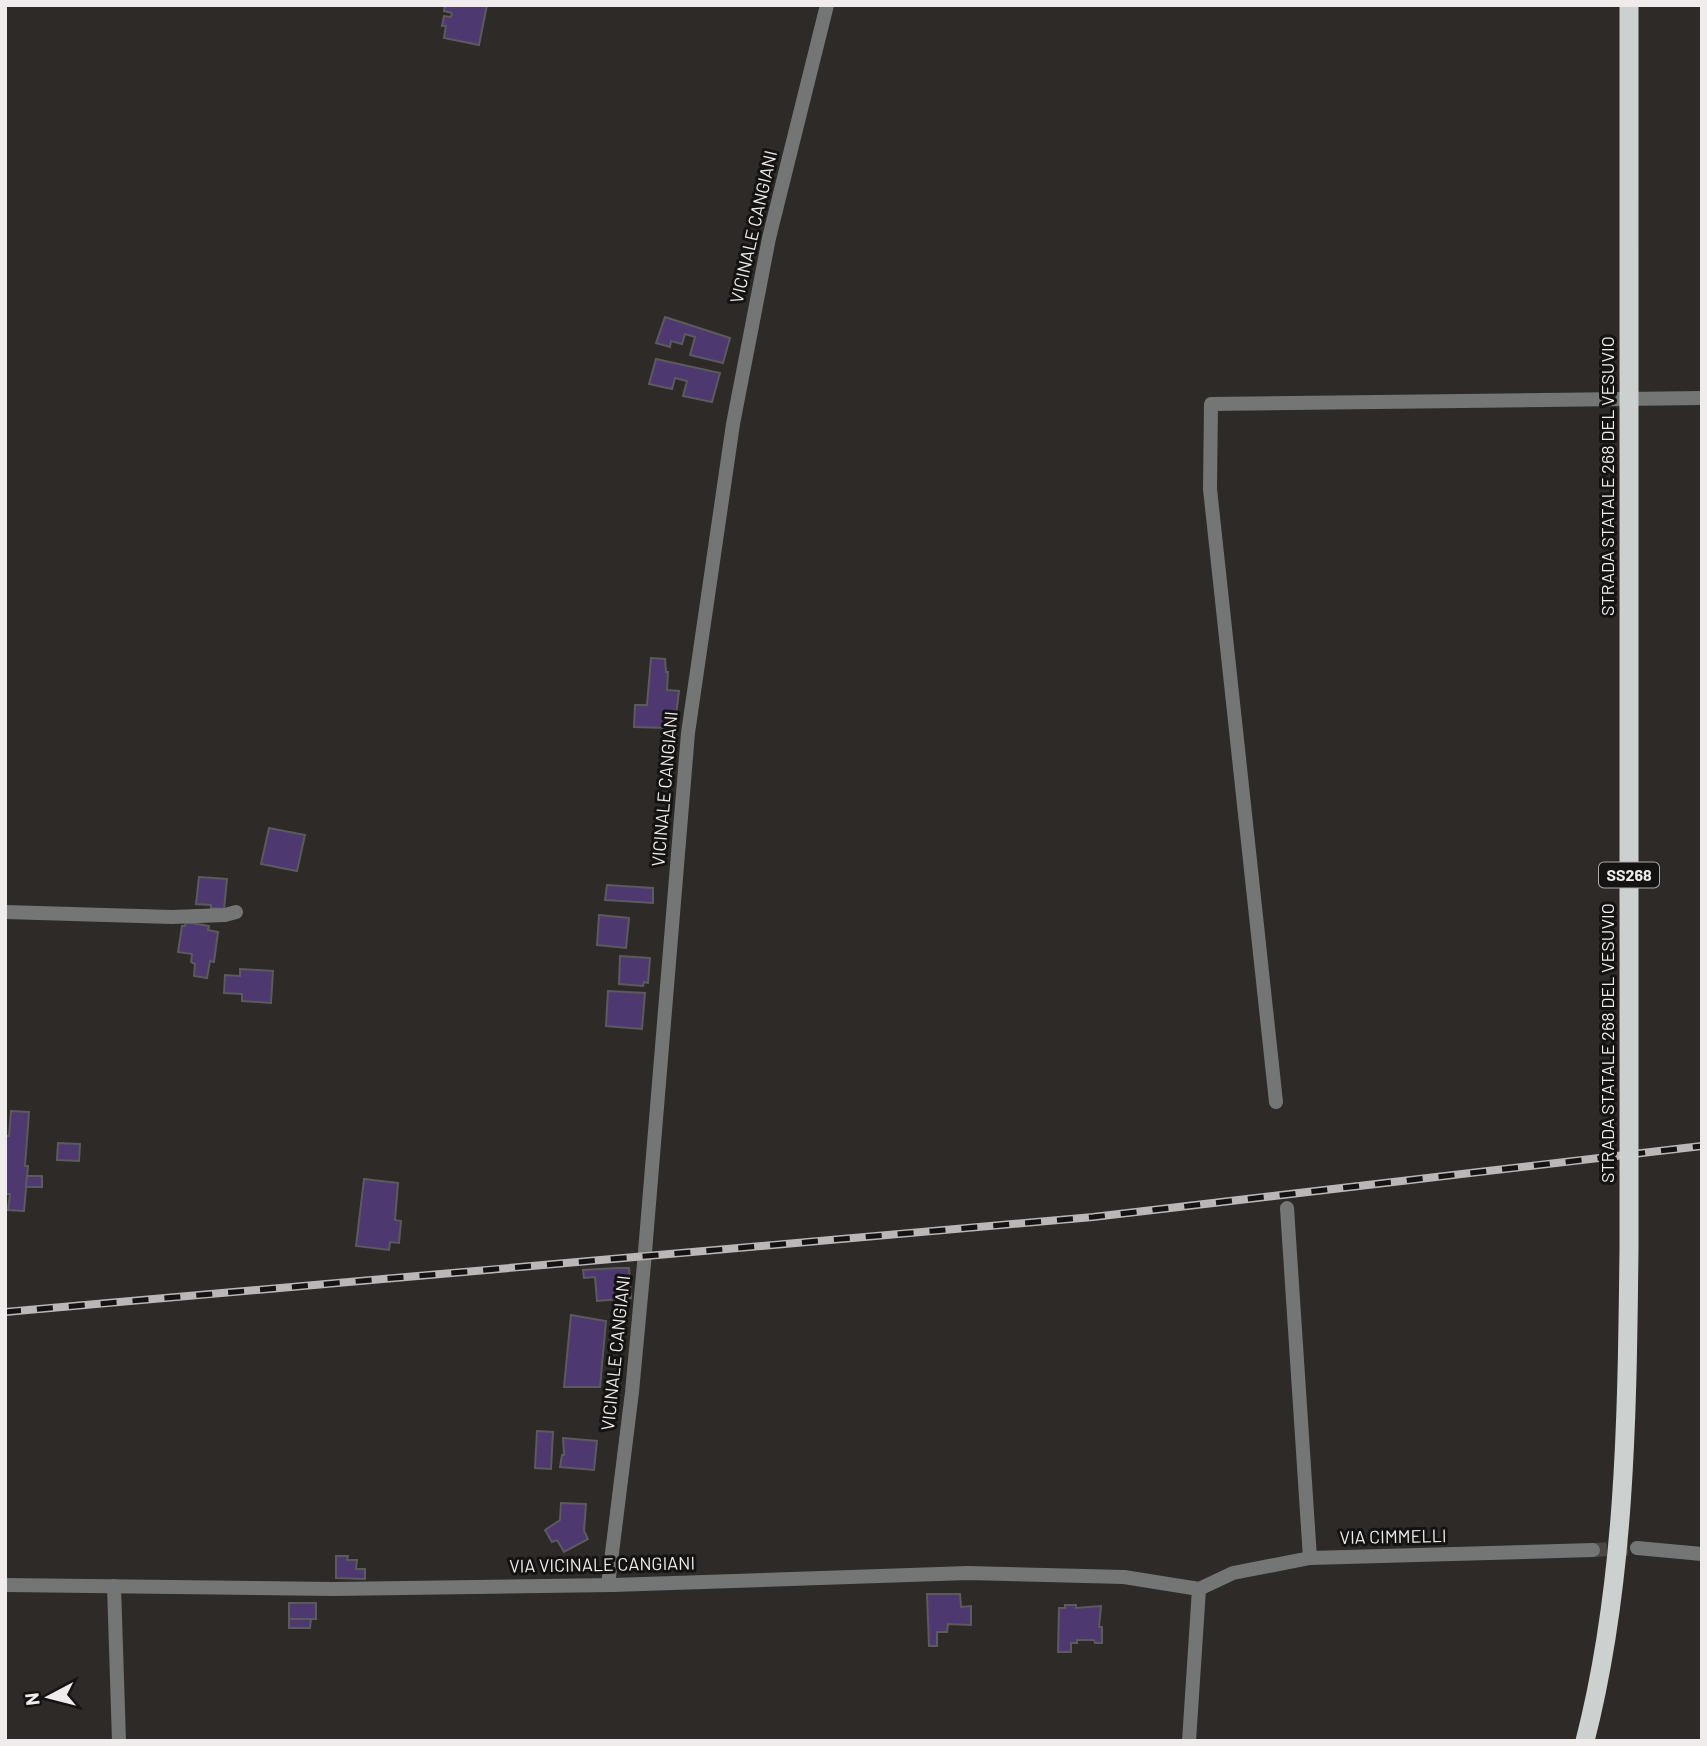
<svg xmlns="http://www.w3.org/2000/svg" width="1707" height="1746" font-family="Barlow,sans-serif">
	<rect width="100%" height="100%" fill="#2d2a28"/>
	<g fill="#4d3870" stroke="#5b5a5d" stroke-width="2">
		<polygon points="445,5 487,5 479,45 444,38 446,26 442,26 444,16 451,17 452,13 444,11"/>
		<polygon points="665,317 730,338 723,363 690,355 695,337 685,334 682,344 671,341 670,347 656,343"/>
		<polygon points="656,359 720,373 712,402 683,396 687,381 675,378 672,389 649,384"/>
		<polygon points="651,658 665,659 666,672 668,672 667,690 679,691 676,716 669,716 667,728 634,727 635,705 647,705"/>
		<polygon points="269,828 305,835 297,871 261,864"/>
		<polygon points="199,877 227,879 224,909 211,908 211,905 196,904"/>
		<polygon points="607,885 653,888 653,903 605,900"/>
		<polygon points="599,915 629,918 626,948 597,945"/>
		<polygon points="186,922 209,926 208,930 218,932 214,962 210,961 207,978 194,976 195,964 191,962 192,954 178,952 182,926 185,926"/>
		<polygon points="620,956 650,958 648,983 644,982 643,986 619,984"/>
		<polygon points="240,969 273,971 271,1003 242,1001 242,994 224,993 225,975 240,976"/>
		<polygon points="608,991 645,993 642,1029 606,1026"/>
		<polygon points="11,1111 29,1112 25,1166 28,1166 24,1211 8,1210 10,1194 5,1194 5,1136 9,1136"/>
		<polygon points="58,1143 80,1144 79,1161 57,1160"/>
		<polygon points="27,1176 42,1176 42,1187 26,1187"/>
		<polygon points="364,1179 398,1183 395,1220 401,1221 399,1243 390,1242 389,1250 356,1246"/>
		<polygon points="619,1268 629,1268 631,1298 597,1301 595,1277 584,1278 583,1270"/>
		<polygon points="571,1315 606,1321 600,1387 564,1387"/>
		<polygon points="537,1431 553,1432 551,1469 535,1468"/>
		<polygon points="563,1438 597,1441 594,1470 560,1467 562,1455 564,1455"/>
		<polygon points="561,1503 586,1504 584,1531 588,1539 564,1552 557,1540 552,1542 545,1530 560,1520"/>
		<polygon points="336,1556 348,1556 347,1560 357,1560 356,1569 365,1569 365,1579 336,1578"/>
		<polygon points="927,1594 960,1594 961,1607 971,1606 971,1625 948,1624 947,1632 937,1632 937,1646 929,1646"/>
		<rect x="289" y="1603" width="27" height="16"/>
		<polygon points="1065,1605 1076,1605 1076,1608 1101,1606 1099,1627 1102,1627 1102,1643 1095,1643 1094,1640 1077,1640 1077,1643 1071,1643 1071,1652 1058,1652 1059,1608 1065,1608"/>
		<polygon points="289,1619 311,1619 310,1628 289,1628"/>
	</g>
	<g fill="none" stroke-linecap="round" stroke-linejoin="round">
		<polyline stroke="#4a4745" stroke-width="14" stroke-dasharray="14 7" stroke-linecap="butt" points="1593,1550 1637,1548"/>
		<g stroke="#737675" stroke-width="14">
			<polyline points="5,912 172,917 225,915 236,912"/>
			<polyline points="1276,1102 1210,489 1211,404 1702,398"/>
			<polyline points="1287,1208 1310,1558"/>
			<polyline points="1637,1548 1702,1554"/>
			<polyline points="5,1585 334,1589 613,1585 968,1573 1124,1577 1199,1589"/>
			<polyline points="608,1585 632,1392 644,1264 688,733 733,424 769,238 827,5"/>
			<polyline points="114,1586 119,1741"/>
			<polyline points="1199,1589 1233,1573 1310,1558 1593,1550"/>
			<polyline points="1189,1741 1199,1589"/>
		</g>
		<defs>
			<polyline id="rail" points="5,1312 1093,1217 1702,1146"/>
		</defs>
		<use href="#rail" stroke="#bab7b6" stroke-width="8"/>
		<use href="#rail" stroke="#141312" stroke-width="5" stroke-dasharray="16" stroke-linecap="butt"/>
		<path stroke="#ccd0cf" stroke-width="19" d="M1585 1741C1626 1581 1627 1413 1629 1249V5"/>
	</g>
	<g text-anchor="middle" stroke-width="6" stroke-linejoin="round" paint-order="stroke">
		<rect fill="#141312" stroke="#adabaa" stroke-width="2" x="1599" y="862.5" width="60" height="25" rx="5"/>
		<g font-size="16" font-weight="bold" fill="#efeceb">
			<text x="1629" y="881">SS268</text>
		</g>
		<g font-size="18" fill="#efeceb" stroke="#141312">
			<text transform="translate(754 227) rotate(-77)" y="6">VICINALE CANGIANI</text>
			<text transform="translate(1608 476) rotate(-90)" y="6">STRADA STATALE 268 DEL VESUVIO</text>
			<text transform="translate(665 789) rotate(-85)" y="6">VICINALE CANGIANI</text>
			<text transform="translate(1608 1043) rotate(-90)" y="6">STRADA STATALE 268 DEL VESUVIO</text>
			<text transform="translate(616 1353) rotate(-84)" y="6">VICINALE CANGIANI</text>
			<text transform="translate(1393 1537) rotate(-1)" y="6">VIA CIMMELLI</text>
			<text transform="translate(602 1565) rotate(-1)" y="6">VIA VICINALE CANGIANI</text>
		</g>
	</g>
	<rect width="1707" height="1746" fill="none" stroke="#efeceb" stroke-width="14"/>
	<g transform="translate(49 1697) rotate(263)" stroke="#141312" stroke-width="5" paint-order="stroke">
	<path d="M0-5L12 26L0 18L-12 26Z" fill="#efeceb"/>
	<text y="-10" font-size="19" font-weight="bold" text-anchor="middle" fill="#efeceb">N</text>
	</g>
</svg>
